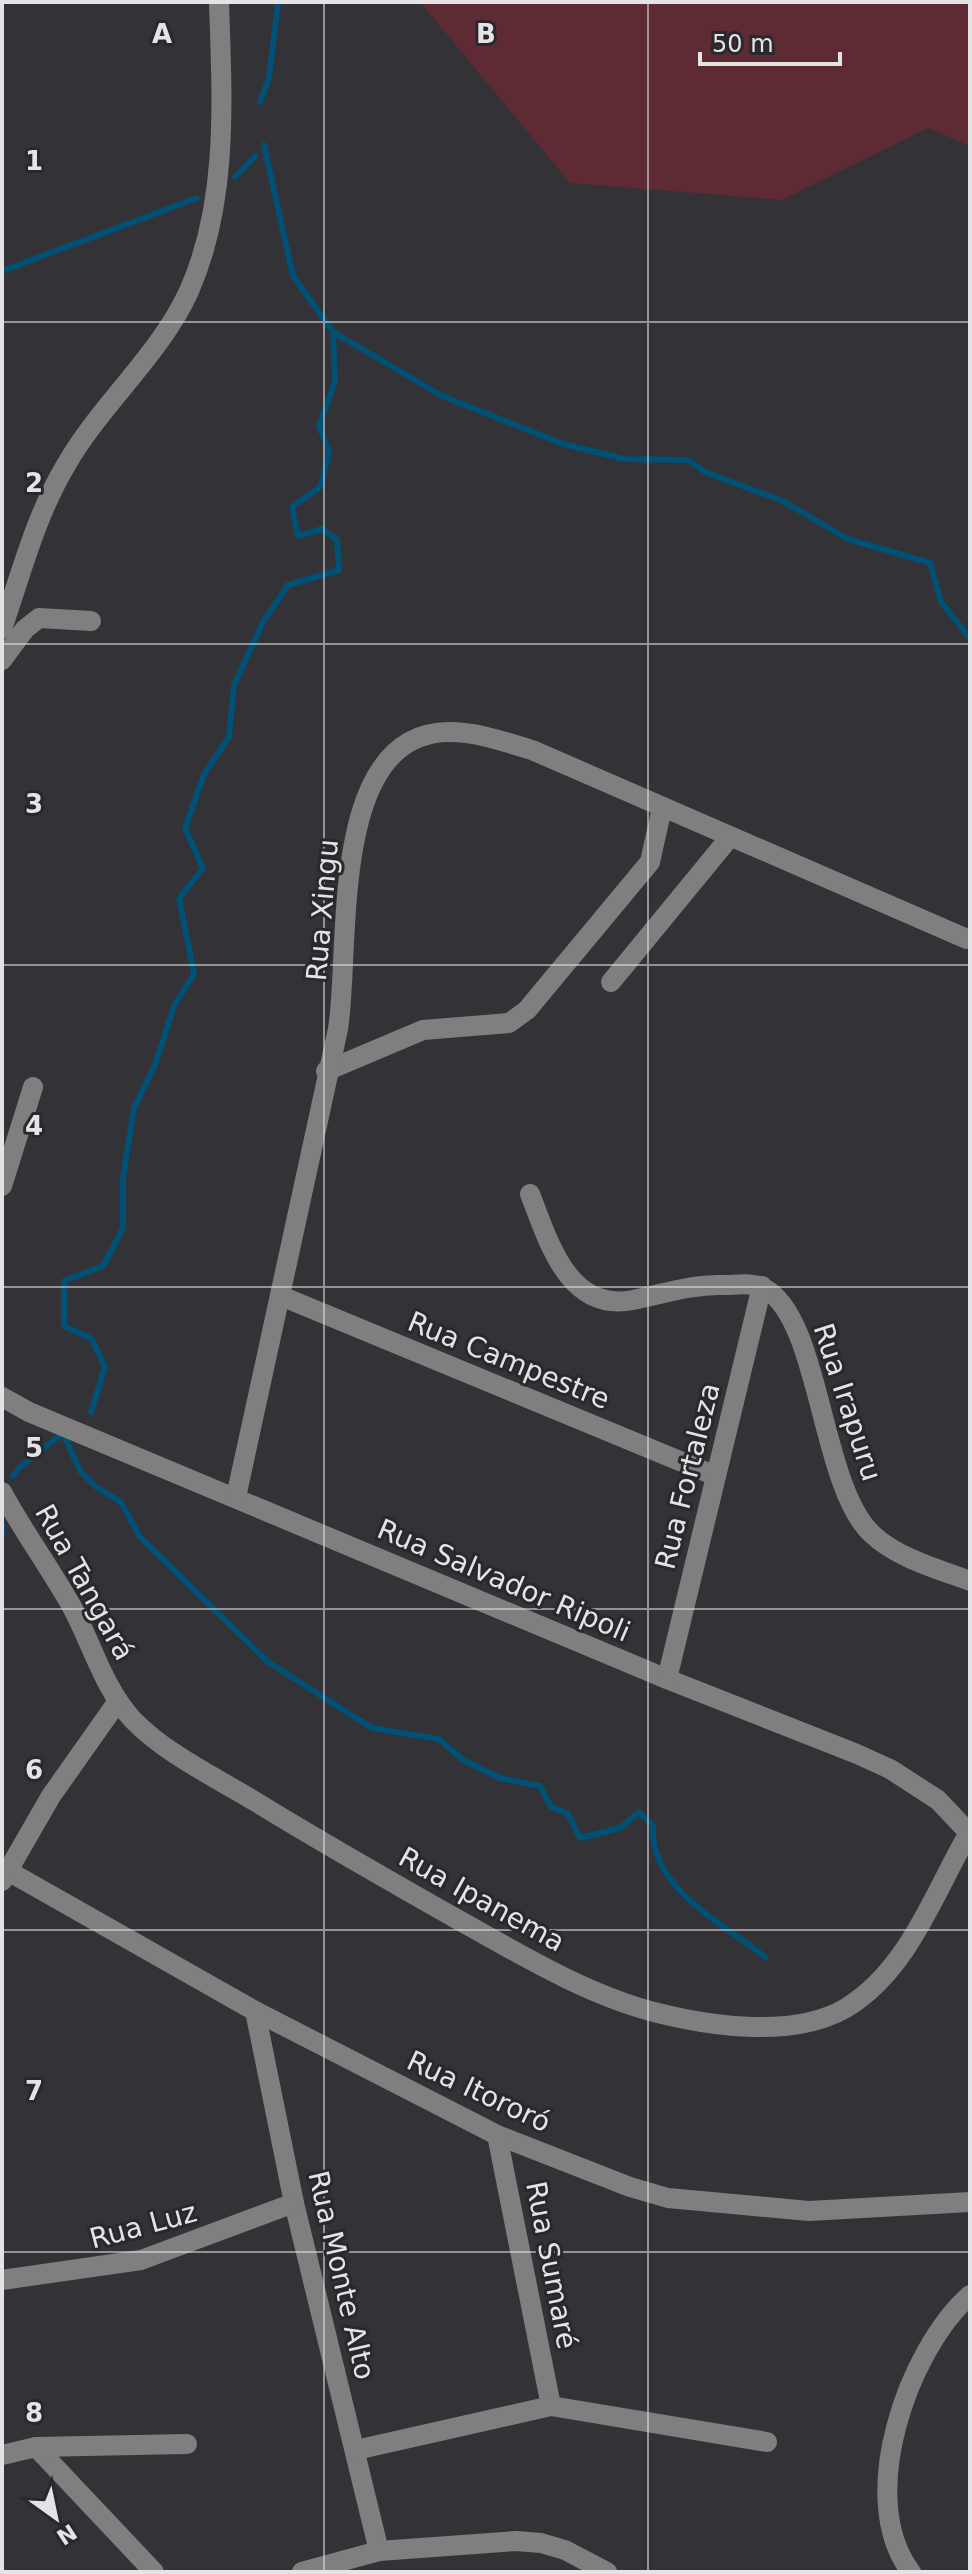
<svg xmlns="http://www.w3.org/2000/svg" width="972" height="2574" font-family="'DejaVu Sans',sans-serif">
	<rect width="100%" height="100%" fill="#333236"/>
	<polygon fill="#5e2a34" points="420,2 970,2 970,146 928,128 782,200 570,183"/>
	<g fill="none" stroke-linecap="round" stroke-linejoin="round">
		<g stroke="#015075" stroke-width="6">
			<polyline points="260,102 269,78 278,2"/>
			<polyline points="235,177 255,156"/>
			<polyline points="2,271 197,198"/>
			<polyline points="333,332 442,396 563,444 625,459 688,460 705,472 783,501 848,539 930,563 941,602 970,638"/>
			<polyline points="91,1412 105,1367 92,1339 64,1326 64,1281 103,1266 123,1228 123,1177 134,1108 155,1065 174,1006 194,974 179,899 203,868 185,828 204,774 229,737 234,685 263,622 288,585 339,570 337,540 322,529 298,536 292,507 321,486 329,451 319,426 335,381 333,332 293,276 264,145"/>
			<path d="M13 1476 19 1468 63 1433 80 1471 96 1487 121 1502 140 1537 268 1662 372 1728 439 1739 463 1760 500 1778 540 1786 551 1807 568 1814 580 1838 620 1828 639 1812 653 1826C649 1888 723 1923 765 1957"/>
			<polyline points="2,1526 2,1533"/>
		</g>
		<g stroke="#807e7f" stroke-width="20">
			<path d="M2 629C21 574 36 515 66 465 101 404 160 355 189 291 229 201 222 98 219 2"/>
			<polyline points="2,660 25,629 39,618 91,621"/>
			<polyline points="611,982 730,837"/>
			<polyline points="326,1071 423,1030 509,1023 527,1010 650,862 662,808"/>
			<polyline points="2,1186 33,1087"/>
			<path d="M530 1194C548 1240 568 1313 633 1300 663 1294 692 1284 723 1285 735 1285 754 1282 764 1288 821 1318 820 1486 872 1534 897 1558 938 1569 970 1581"/>
			<polyline points="281,1296 716,1476"/>
			<polyline points="2,1397 29,1412 667,1679 857,1754 890,1769 938,1800 970,1834"/>
			<path d="M2 1492C23 1531 50 1568 72 1607 92 1644 104 1689 133 1720 166 1754 215 1777 256 1802 321 1842 388 1880 455 1918 520 1954 586 1995 658 2013 714 2027 795 2038 846 2008 909 1970 934 1892 970 1831"/>
			<path d="M236 1497 338 1029C351 949 327 733 449 732 478 732 505 742 532 750L967 939"/>
			<polyline points="667,1679 762,1286"/>
			<polyline points="8,1871 255,2011 497,2135 630,2187 668,2198 809,2211 970,2202"/>
			<polyline points="2,1881 51,1796 118,1701"/>
			<polyline points="255,2011 294,2203 379,2551"/>
			<polyline points="497,2135 551,2406"/>
			<polyline points="2,2280 141,2260 294,2203"/>
			<polyline points="36,2447 154,2572"/>
			<polyline points="356,2450 551,2406 767,2442"/>
			<polyline points="2,2455 36,2447 187,2444"/>
			<polyline points="302,2572 379,2551 516,2541 541,2543 565,2550 607,2572"/>
			<path d="M911 2572C855 2499 908 2350 970 2295"/>
		</g>
	</g>
	<path fill="none" stroke="#e4e3e5" stroke-width="2" stroke-opacity="0.55" d="M324 2V2572M648 2V2572M2 322H970M2 644H970M2 965H970M2 1287H970M2 1609H970M2 1930H970M2 2252H970"/>
	<g text-anchor="middle" stroke-width="6" stroke-linejoin="round" paint-order="stroke">
		<g font-size="28" fill="#e4e3e5" stroke="#29282c">
			<text transform="translate(322 910) rotate(-85)" y="10">Rua Xingu</text>
			<text transform="translate(509 1360) rotate(22)" y="10">Rua Campestre</text>
			<text transform="translate(848 1402) rotate(72)" y="10">Rua Irapuru</text>
			<text transform="translate(687 1476) rotate(-76)" y="10">Rua Fortaleza</text>
			<text transform="translate(504 1580) rotate(23)" y="10">Rua Salvador Ripoli</text>
			<text transform="translate(85 1582) rotate(61)" y="10">Rua Tangará</text>
			<text transform="translate(482 1899) rotate(29)" y="10">Rua Ipanema</text>
			<text transform="translate(479 2091) rotate(25)" y="10">Rua Itororó</text>
			<text transform="translate(143 2225) rotate(-15)" y="10">Rua Luz</text>
			<text transform="translate(552 2265) rotate(79)" y="10">Rua Sumaré</text>
			<text transform="translate(342 2275) rotate(77)" y="10">Rua Monte Alto</text>
		</g>
	</g>
	<g font-size="26" text-anchor="middle" font-weight="bold" fill="#e4e3e5" stroke="#29282c" stroke-width="6" stroke-linejoin="round" paint-order="stroke">
		<text x="162" y="43">A</text>
		<text x="486" y="43">B</text>
		<text x="34" y="170">1</text>
		<text x="34" y="492">2</text>
		<text x="34" y="813">3</text>
		<text x="34" y="1135">4</text>
		<text x="34" y="1457">5</text>
		<text x="34" y="1779">6</text>
		<text x="34" y="2100">7</text>
		<text x="34" y="2422">8</text>
	</g>
	<rect width="972" height="2574" fill="none" stroke="#e4e3e5" stroke-width="8"/>
	<g transform="translate(56 2518) rotate(147)" stroke="#29282c" stroke-width="6" paint-order="stroke">
	<path d="M0-6L14 30L0 20L-14 30Z" fill="#e4e3e5"/>
	<text y="-12" font-size="22" font-weight="bold" text-anchor="middle" fill="#e4e3e5">N</text>
	</g>
	<path d="M700 52v12h140v-12" fill="none" stroke="#e4e3e5" stroke-width="4"/>
	<text x="712" y="52" font-size="24" fill="#e4e3e5" stroke="#29282c" stroke-width="6" paint-order="stroke">50 m</text>
</svg>
